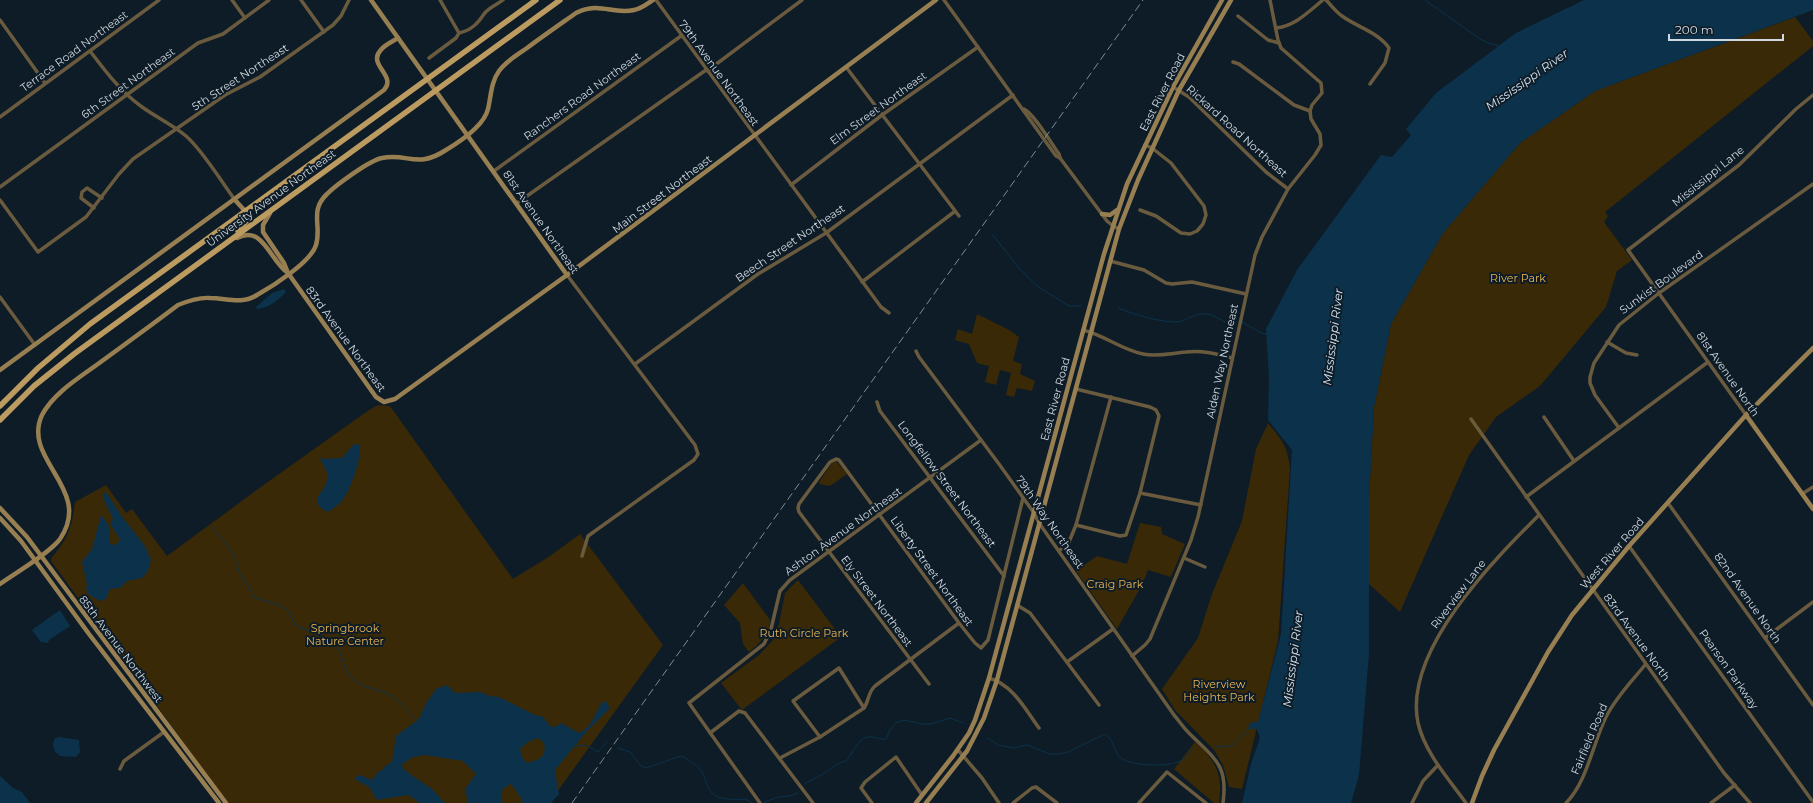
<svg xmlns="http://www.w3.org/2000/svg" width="1813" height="803" font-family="Montserrat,sans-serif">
	<rect width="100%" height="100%" fill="#0e1c27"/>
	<g fill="#3a2906">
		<polygon points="1795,17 1813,41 1813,46 1605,212 1608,216 1604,222 1632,260 1617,271 1606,307 1540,386 1496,417 1469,455 1400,612 1369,584 1369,497 1374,407 1391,324 1443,233 1520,143 1595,91"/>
		<polygon points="977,314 1009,330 1019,337 1013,361 1022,364 1020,374 1035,381 1032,391 1017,388 1014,397 1006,395 1011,373 1000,370 996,385 985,382 989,366 977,363 969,344 955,340 958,329 972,334"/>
		<path d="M378 405 390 406 513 579 550 556 580 534 663 645 549 803H228L51 561 52 557C68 539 72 527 75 502L106 485 126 513 132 509 167 556 265 484 369 410Z"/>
		<path d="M1268 423C1282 441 1288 446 1290 469L1278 641 1242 789 1229 787 1223 765 1214 750 1175 710 1162 689 1198 638 1212 594 1242 521 1256 449Z"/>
		<polygon points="835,461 837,462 847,474 830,486 820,484 819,482 832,463"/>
		<polygon points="1140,523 1161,527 1162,534 1185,544 1171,577 1148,570 1142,585 1117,629 1076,571 1097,556 1127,564"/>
		<polygon points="798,580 841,637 742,710 721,683 759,655 773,640 779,624 785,593"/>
		<path d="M743 583 770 620C770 634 759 644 749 652L743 644 740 623 724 605Z"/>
		<path d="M1195 742C1216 760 1223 775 1219 803H1214L1174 769Z"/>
	</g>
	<g fill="#0c324b" fill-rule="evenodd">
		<polygon points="1584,0 1813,0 1813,10 1595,91 1520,143 1443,233 1391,324 1374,407 1369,497 1369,653 1359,775 1351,803 1242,803 1251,764 1260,738 1257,729 1250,729 1248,726 1252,722 1258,722 1281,634 1292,450 1268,420 1269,377 1266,329 1297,270 1381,155 1392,157 1411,135 1406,129 1436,93 1516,33"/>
		<path d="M284 289 286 292C280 299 267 309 257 309L256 307 272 293Z"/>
		<path d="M358 444H360C362 458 350 493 340 503 336 507 331 510 327 512 307 499 322 496 326 483 330 473 323 464 318 456L322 459 342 458 353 445Z"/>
		<path d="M103 492H105L108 495 123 518 145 546 151 560 148 571 142 578 127 581 120 588 110 589 106 599 100 601 89 595 86 588 87 584 82 562 92 549 101 515C111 526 110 530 110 543L113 545 118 543 120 539 110 524 113 519C110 511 102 500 103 492Z"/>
		<polygon points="60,610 70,626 49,640 48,643 41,642 32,630"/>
		<path d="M447 685 455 693 480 692 490 696 499 697 537 716H542L551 727 557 726 561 723 579 733C593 727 594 713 603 701L607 703 610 708 587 731 555 770 559 794 551 803H521L522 799 511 784C502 788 498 794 503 803H468L465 789 476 774 463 761 425 755 413 757 401 765 407 772 432 789 445 803H420L408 795 377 800 369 787 356 780V777L360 775 372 780 379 771 383 770 385 766 392 762 396 736 419 719 426 703 436 689ZM538 738 544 743C547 757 539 760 527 763L522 757 520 749 528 742Z"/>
		<polygon points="60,737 79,740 80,752 76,757 60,756 55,752 53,744 55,738"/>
		<polygon points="0,776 13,788 22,792 30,803 0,803"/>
	</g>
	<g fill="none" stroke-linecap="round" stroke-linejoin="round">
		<g stroke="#0c324b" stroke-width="1">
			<polyline points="1425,0 1480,39 1488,43 1499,46"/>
			<polyline points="992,234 1019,268 1037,286 1069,306 1081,306"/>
			<path d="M1118 308C1136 315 1155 321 1175 322 1185 322 1193 314 1202 314 1210 313 1218 318 1225 322L1233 320"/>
			<polyline points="1242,322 1261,333 1266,334"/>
			<path d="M212 526 234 555 239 571 254 597 281 606 288 611 295 625 334 642C343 653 342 670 354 680 364 688 376 689 388 694 397 698 410 714 418 721"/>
			<path d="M988 738 998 745 1014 748 1027 745 1050 754H1059L1068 752 1105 734C1115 740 1113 753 1122 759 1134 766 1169 767 1180 761 1186 759 1190 753 1193 748"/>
			<polyline points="574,746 586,745 598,752 607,742"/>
			<path d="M1215 746C1234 750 1237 741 1249 728"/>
			<path d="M618 748 630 752 641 766 646 768 681 756C686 757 687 760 691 762 718 777 692 803 746 799L752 803"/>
			<path d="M805 784C811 779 817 778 823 774 832 769 835 763 846 761 853 754 859 735 871 737 877 737 879 740 886 739L890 730 896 723 904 720 922 724H931L950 718 963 723"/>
			<polyline points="764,802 779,797 790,796 798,793"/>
		</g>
		<g stroke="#6a5b3f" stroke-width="3.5">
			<polyline points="232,0 245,18"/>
			<polyline points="301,0 324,32"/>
			<polyline points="440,0 459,33"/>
			<polyline points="656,0 881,307 889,313"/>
			<polyline points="944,0 1056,156 1060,158 1107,221 1113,226 1119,229"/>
			<path d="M1326 0C1331 5 1336 12 1342 16 1357 27 1378 32 1389 48L1385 63 1370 84"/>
			<polyline points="1238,16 1268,40 1279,43"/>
			<polyline points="0,20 45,83"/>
			<path d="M1276 28C1295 26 1308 12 1323 0"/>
			<path d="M90 51C106 72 121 92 142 107 156 117 173 125 186 136 204 152 220 180 235 200"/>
			<path d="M429 58 456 38 459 33C472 30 478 23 484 14 488 8 498 4 503 0"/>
			<polyline points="1233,62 1239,64 1294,105 1310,111"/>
			<polyline points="846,67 959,216"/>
			<polyline points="707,71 802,0"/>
			<polyline points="1173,87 1189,97 1266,172 1288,189"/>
			<path d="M1024 109C1035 115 1051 143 1059 154L1060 158"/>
			<polyline points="0,117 159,0"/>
			<polyline points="494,171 681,36"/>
			<polyline points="791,185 882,115 978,47"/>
			<polyline points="0,187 198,43 223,34 269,0"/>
			<polyline points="0,200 38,252 86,217 119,174 133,159 225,95 260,77 333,25 341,16 349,0"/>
			<polyline points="517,203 706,70"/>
			<polyline points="94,208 81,198 82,192 87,188 102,198"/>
			<polyline points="1140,210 1156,216 1181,233 1190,234 1197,231 1203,224 1206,215 1204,206 1171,163 1152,148 1145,145"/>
			<polyline points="1110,261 1144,270 1166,283 1172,284 1192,282 1246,294"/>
			<polyline points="567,275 695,445 698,454 694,460 588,536 582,556"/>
			<polyline points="862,282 954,212"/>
			<polyline points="0,297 35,345"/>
			<path d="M1083 330C1104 335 1122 350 1143 354 1158 357 1172 353 1186 352 1202 350 1217 354 1232 358"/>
			<polyline points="1607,342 1626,353 1637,355"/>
			<path d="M916 351 919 357 999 464 1034 513 1039 523 1174 715C1180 722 1185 730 1192 736 1216 760 1228 766 1223 803"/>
			<polyline points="635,364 758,274 826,233 1013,95"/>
			<polyline points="1076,389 1150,407 1156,410 1159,416 1140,493 1126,535 1120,536 1076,525"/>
			<polyline points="877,402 880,411 1004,576"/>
			<polyline points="1746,415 1628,250 1739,165 1796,109 1813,95"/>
			<polyline points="1544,417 1574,461"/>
			<polyline points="1471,419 1724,773 1750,803"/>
			<polyline points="1619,428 1595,395 1590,383 1590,377 1594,363 1619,325 1659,293 1813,184"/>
			<polyline points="1140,493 1201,505"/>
			<polyline points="1802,494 1813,487"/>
			<polyline points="1526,497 1708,362"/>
			<polyline points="1668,503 1813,705"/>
			<polyline points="1629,546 1813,802"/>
			<polyline points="1059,551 1069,542 1076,525 1111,397"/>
			<polyline points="1184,558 1205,567"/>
			<polyline points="1017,605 1030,613 1099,705"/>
			<polyline points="1765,638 1813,602"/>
			<polyline points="1132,656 1145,645 1150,639 1191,540 1198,517 1255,255 1262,237 1288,189 1315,155 1321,145 1320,134 1311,119 1310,111 1312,105 1322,93 1321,83 1281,48 1278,40 1270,0"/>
			<polyline points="1067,662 1113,629"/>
			<path d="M989 678C1013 685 1025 709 1039 728"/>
			<polyline points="929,684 799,512 798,508 799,504 830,462 836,459 839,460 959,623 975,643 981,648 988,640 1023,498"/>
			<polyline points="710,733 739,711 745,713 813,803"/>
			<polyline points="820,737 793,701 839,668 864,708"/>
			<polyline points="958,750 982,778 999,803"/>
			<path d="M780 758 820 737 864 708C869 701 868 692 875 686L959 623"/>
			<polyline points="120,769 124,761 164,732"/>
			<polyline points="760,803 689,703 764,644 771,629 780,591 790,580 981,440"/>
			<polyline points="872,803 861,788 865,782 896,757 922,795"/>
			<polyline points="1013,803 1032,788 1036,787 1057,803"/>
			<polyline points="1139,803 1167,772 1206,803"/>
			<polyline points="1412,803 1423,781 1438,765"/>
			<path d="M1466 803C1448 778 1425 753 1418 723 1403 651 1493 561 1539 515"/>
			<path d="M1566 803C1587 782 1593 743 1606 717 1616 697 1632 681 1645 665"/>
			<polyline points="1711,803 1735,785"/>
		</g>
		<g stroke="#987f52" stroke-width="4.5">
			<polyline points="371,0 567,275"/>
			<polyline points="235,200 245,211"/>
			<polyline points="270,213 263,225 263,232 284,263 288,273 376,397 384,402 395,399 567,275 936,0"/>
			<polyline points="1102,214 1110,215 1117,210"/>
			<path d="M237 238C263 224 270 261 288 273"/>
			<path d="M0 370 384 90C397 76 368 65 380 51 384 45 392 42 398 38"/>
			<polyline points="1746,415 1813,509"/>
			<polyline points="0,508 27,537 226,803"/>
			<polyline points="0,518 21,541 89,634 219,803"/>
			<path d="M0 584C15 573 50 553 60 539 94 489 21 460 42 415 54 392 82 376 102 361 128 342 153 324 178 305 188 301 199 297 210 298 227 298 241 305 257 295 273 286 311 262 316 245 322 226 309 211 327 194 336 185 370 160 382 158 409 153 417 169 446 150 461 141 484 126 488 109 491 96 491 82 499 71 506 61 517 55 527 48 543 36 559 25 576 13 600 1 612 15 634 10 641 9 647 4 653 0"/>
			<polyline points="916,803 953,756 969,733 975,720 989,678 1104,254 1127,184 1173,87 1222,0"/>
			<polyline points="926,803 967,751 984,718 997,680 1119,229 1138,180 1179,90 1231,0"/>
			<polyline points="1472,803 1482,776 1494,750 1548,652 1572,615 1629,546 1746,415 1813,348"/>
		</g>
		<g stroke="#bc9b61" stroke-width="5.5">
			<polyline points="238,231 247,220 245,211"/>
			<polyline points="0,406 38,368 90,324 536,0"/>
			<polyline points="0,420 34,386 74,354 560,0"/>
		</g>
		<polyline stroke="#7f8b94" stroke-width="1" stroke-dasharray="8 4" stroke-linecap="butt" points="572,803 1143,0"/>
	</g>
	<g text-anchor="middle" stroke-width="4" stroke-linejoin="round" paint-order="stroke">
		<g font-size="11" fill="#d0d9e1" stroke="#0e1c27">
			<text transform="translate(74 51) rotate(-36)" y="4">Terrace Road Northeast</text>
			<text transform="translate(719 73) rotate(54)" y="4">79th Avenue Northeast</text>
			<text transform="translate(240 77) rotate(-33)" y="4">5th Street Northeast</text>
			<text transform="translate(128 83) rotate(-36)" y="4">6th Street Northeast</text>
			<text transform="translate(1162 92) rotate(-63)" y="4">East River Road</text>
			<text transform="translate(582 96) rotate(-36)" y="4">Ranchers Road Northeast</text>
			<text transform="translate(878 108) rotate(-36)" y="4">Elm Street Northeast</text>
			<text transform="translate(1237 131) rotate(42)" y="4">Rickard Road Northeast</text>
			<text transform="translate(1708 176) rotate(-39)" y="4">Mississippi Lane</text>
			<text transform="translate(662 194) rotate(-37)" y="4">Main Street Northeast</text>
			<text transform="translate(271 198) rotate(-36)" y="4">University Avenue Northeast</text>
			<text transform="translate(541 222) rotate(55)" y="4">81st Avenue Northeast</text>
			<text transform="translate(790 243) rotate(-34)" y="4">Beech Street Northeast</text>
			<text transform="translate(1661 282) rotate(-36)" y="4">Sunkist Boulevard</text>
			<text transform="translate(346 339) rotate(54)" y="4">83rd Avenue Northeast</text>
			<text transform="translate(1222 361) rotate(-78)" y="4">Alden Way Northeast</text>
			<text transform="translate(1728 374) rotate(55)" y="4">81st Avenue North</text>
			<text transform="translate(1055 399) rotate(-75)" y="4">East River Road</text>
			<text transform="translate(947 484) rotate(53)" y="4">Longfellow Street Northeast</text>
			<text transform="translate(1050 522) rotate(55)" y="4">79th Way Northeast</text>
			<text transform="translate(843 531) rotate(-36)" y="4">Ashton Avenue Northeast</text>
			<text transform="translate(1612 553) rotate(-49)" y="4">West River Road</text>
			<text transform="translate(932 571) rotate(54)" y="4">Liberty Street Northeast</text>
			<text transform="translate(1458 594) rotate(-53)" y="4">Riverview Lane</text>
			<text transform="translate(1748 598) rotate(55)" y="4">82nd Avenue North</text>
			<text transform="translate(877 601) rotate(53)" y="4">Ely Street Northeast</text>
			<text transform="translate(1637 637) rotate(54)" y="4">83rd Avenue North</text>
			<text transform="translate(121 649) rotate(53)" y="4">85th Avenue Northwest</text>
			<text transform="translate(1729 669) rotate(55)" y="4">Pearson Parkway</text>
			<text transform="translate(1589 739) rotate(-67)" y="4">Fairfield Road</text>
		</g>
		<g font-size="11" fill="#eab551" stroke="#0e1c27">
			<text x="1518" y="282">River Park</text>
			<text x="1115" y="588">Craig Park</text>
			<text x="345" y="632">Springbrook<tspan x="345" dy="13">Nature Center</tspan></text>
			<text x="804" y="637">Ruth Circle Park</text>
			<text x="1219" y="688">Riverview<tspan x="1219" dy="13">Heights Park</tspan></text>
		</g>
		<g font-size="12" font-style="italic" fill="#d3e4f1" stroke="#0e1c27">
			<text transform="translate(1527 80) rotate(-35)" y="4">Mississippi River</text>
			<text transform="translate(1333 337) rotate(-83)" y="4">Mississippi River</text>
			<text transform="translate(1293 659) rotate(-83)" y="4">Mississippi River</text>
		</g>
	</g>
	<path d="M1669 34v6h114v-6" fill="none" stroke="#d0d9e1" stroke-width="2"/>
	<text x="1675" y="34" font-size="12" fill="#d0d9e1" stroke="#0e1c27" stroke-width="3" paint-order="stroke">200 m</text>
</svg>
